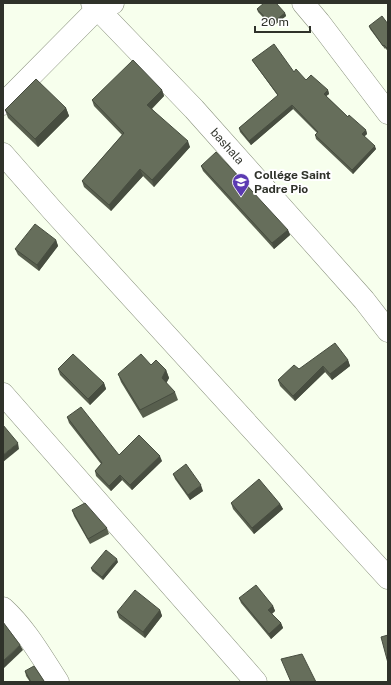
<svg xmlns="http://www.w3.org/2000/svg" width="391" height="685" font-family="'Public Sans',sans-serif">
	<rect width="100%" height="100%" fill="#f7ffed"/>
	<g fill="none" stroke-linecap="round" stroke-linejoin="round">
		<defs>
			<g id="minor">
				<path id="s1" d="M92 3 194 109 364 300 388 331"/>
				<polyline points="303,3 319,22 388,113"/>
				<polyline points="3,104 98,8 113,3"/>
				<polyline points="3,154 53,211 388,578"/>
				<polyline points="3,394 256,682"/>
				<path d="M3 608C26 629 41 656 58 682"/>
			</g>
		</defs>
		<use href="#minor" stroke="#89917d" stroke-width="23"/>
		<use href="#minor" stroke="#fff" stroke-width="22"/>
	</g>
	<g fill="#585f4e">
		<polygon points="257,9 285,13 286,16 272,27 258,12"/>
		<polygon points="388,24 388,51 385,48 385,49 370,29 369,26"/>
		<polygon points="252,60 294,72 306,80 328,90 329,94 326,96 348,117 366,130 367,134 364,136 376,149 353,174 316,139 315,135 317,133 293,109 251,145 240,132 239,128 278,96 254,63"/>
		<polygon points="162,90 164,96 152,109 190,147 154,187 143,176 111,211 84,187 82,181 122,135 94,106 92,100"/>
		<polygon points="66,108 69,116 38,147 8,118 5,110"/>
		<polygon points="201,166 288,230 290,235 274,249 203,171"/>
		<polygon points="56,240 58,246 39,271 18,255 15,249"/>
		<polygon points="348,360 350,366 332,380 325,372 295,401 280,386 278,380 299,369"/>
		<polygon points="151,365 166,370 169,378 166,383 175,392 178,400 143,418 121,382 118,374"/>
		<polygon points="58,369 104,383 106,389 90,405 60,375"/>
		<polygon points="67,417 119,455 162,461 132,490 122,480 111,491 96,476 95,471 101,464 69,423"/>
		<polygon points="173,474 203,491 190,500 175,479"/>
		<polygon points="231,503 280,504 283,509 254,534 233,509"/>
		<polygon points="72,510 107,528 109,534 90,544 74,516"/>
		<polygon points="118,562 103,580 92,571 91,568"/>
		<polygon points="239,598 273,606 275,611 272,614 281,623 283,628 271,639 241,603"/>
		<polygon points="160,610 162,616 145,638 119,618 117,612"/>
		<polygon points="25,671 44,682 30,682 26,676"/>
	</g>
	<g fill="#474d40">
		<polygon points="285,13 286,16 272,27 271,24"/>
		<polygon points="162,90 164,96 149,111 147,105"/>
		<polygon points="328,90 329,94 325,97 324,94"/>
		<polygon points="292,105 293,109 251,145 249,141"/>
		<polygon points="66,108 69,116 38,147 35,139"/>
		<polygon points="366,130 367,134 363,138 362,134"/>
		<polygon points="188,141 190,147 154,187 152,180"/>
		<polygon points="375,146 376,149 353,174 352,170"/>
		<polygon points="140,169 143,176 111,211 109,205"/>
		<polygon points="288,230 290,235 274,249 272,243"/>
		<polygon points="56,240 58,246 39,271 37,265"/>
		<polygon points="348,360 350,366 332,380 330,374"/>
		<polygon points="323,366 325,372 295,401 293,396"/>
		<polygon points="166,370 169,378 165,386 162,378"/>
		<polygon points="104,383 106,389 90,405 88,399"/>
		<polygon points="18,443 19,449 3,462 3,455"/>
		<polygon points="160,456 162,461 132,490 130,485"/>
		<polygon points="120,475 122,480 111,491 109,486"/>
		<polygon points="201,485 203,491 190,500 188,495"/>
		<polygon points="280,504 283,509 254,534 252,528"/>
		<polygon points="117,559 118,562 103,580 102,577"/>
		<polygon points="273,606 275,611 270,615 268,610"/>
		<polygon points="160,610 162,616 145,638 143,632"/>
		<polygon points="281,623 283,628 271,639 269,634"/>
		<polygon points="20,645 23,650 3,669 3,661"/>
	</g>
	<g fill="#666e5b" stroke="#474d40">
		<polygon points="264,3 276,3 285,13 271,24 257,9"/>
		<polygon points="382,16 388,24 388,49 384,45 383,46 369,26"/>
		<polygon points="274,44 294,72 296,69 306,80 311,75 328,90 324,94 348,117 349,115 366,130 362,134 375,146 352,170 315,135 318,132 292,105 249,141 239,128 278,95 252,60"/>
		<polygon points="133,60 162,90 147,105 188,141 152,180 140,169 109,205 82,181 124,133 92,100"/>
		<polygon points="36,79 66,108 35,139 5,110"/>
		<polygon points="216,152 288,230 272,243 201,166"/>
		<polygon points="35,224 56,240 37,265 15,249"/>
		<polygon points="335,343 348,360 330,374 323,366 293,396 278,380 294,365 299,369"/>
		<polygon points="73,354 104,383 88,399 58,369"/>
		<polygon points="141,354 151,365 156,360 166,370 162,378 175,392 140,410 118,374"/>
		<polygon points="81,407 119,455 139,435 160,456 130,485 120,475 109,486 95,471 102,463 67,417"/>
		<polygon points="3,425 18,443 3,455"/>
		<polygon points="186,464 201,485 188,495 173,474"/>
		<polygon points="259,479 280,504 252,528 231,503"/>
		<polygon points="85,503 107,528 88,539 72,510"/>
		<polygon points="106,550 117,559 102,577 91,568"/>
		<polygon points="256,585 273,606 268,610 281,623 269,634 239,598"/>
		<polygon points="135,590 160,610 143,632 117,612"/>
		<polygon points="3,622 20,645 3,661"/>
		<polygon points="388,635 388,663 381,637"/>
		<polygon points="302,654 316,682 291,682 281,659"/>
		<polygon points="34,666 44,681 44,682 31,682 25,671"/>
	</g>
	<defs>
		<symbol id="school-pin" viewBox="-11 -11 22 30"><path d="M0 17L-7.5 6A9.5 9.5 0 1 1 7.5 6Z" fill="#5b3ab2" stroke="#fff"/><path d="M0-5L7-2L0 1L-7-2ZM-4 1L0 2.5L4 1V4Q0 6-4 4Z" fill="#fff"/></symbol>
	</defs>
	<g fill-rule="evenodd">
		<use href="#school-pin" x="231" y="172" width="20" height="27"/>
	</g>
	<g text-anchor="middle" stroke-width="4" stroke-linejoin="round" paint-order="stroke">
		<g font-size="12" fill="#2f322a" stroke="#fff">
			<text dy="4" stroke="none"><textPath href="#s1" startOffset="197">bashala</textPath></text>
		</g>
		<g font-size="12" font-weight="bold" fill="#2f322a" stroke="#fff" text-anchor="start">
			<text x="254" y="179">Collége Saint<tspan x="254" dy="14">Padre Pio</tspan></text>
		</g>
	</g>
	<rect width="391" height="685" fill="none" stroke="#2f322a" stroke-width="8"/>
	<path d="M255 26v6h55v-6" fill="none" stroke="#2f322a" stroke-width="2"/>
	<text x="261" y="26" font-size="12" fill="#2f322a" stroke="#ffffff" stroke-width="3" paint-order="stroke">20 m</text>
</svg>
